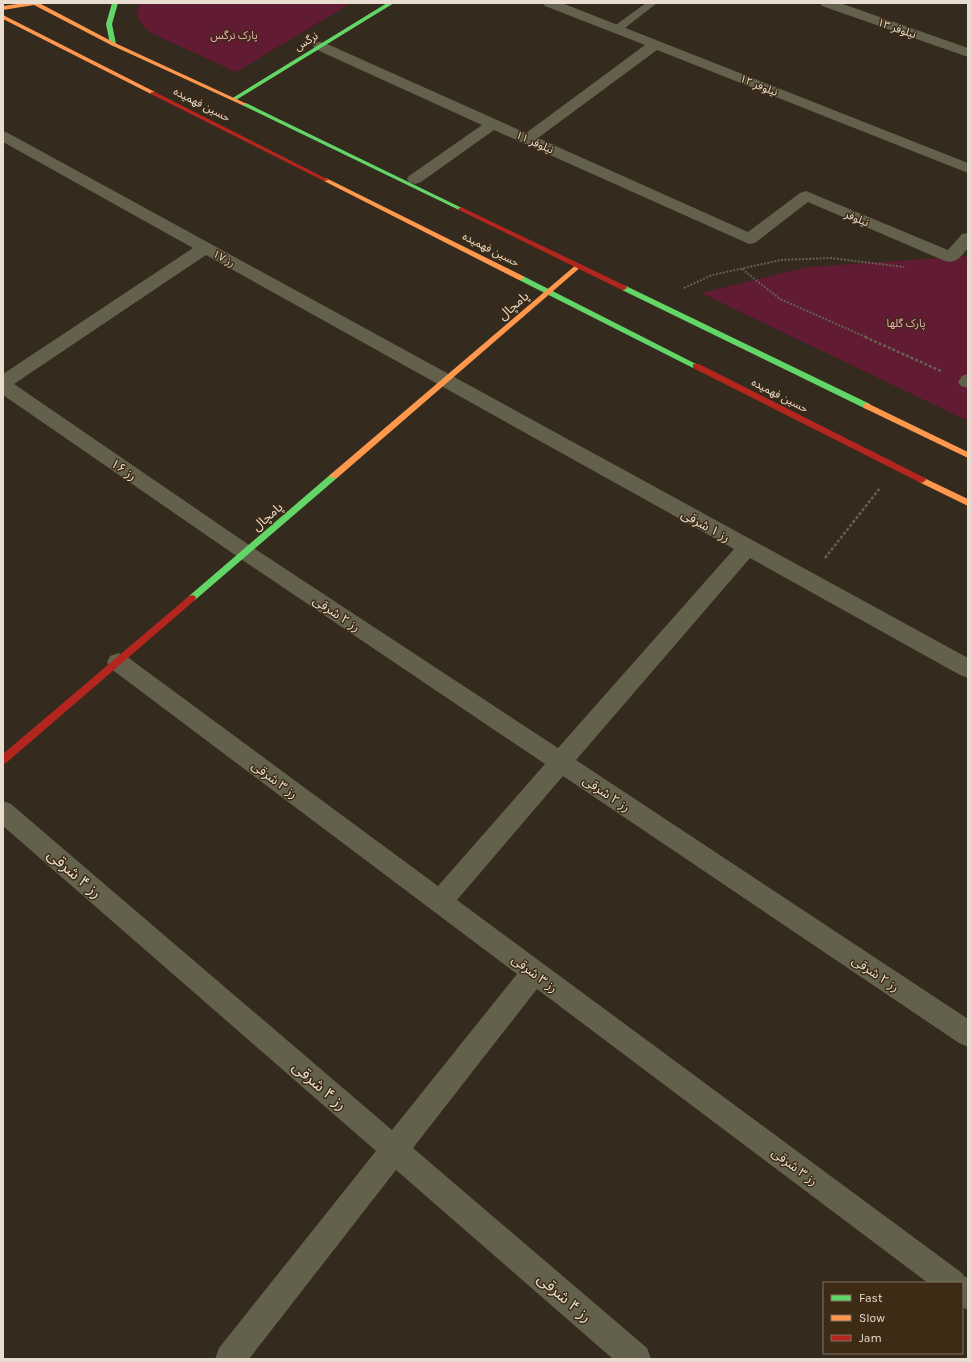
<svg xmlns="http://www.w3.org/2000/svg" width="971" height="1362" font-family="Karla,'Noto Sans Arabic',sans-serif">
	<rect width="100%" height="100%" fill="#342a1e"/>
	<g fill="#611b32">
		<path d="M140 3H351L236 72 151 33C140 24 134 16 140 3Z"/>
		<polygon points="968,256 968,421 701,293 808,267"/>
	</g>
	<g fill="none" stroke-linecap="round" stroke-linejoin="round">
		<g stroke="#666153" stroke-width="2" stroke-dasharray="2 1.5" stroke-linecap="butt">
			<polyline points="742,269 780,299 868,338"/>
			<polyline points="684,288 712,275 781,260 831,258 904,267"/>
		</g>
		<g stroke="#666153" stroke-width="2.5" stroke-dasharray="3 2" stroke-linecap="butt">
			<polyline points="865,337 941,371"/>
			<polyline points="825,558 880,488"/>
		</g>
		<polygon fill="#63604b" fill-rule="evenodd" points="646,3 657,3 621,31 613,31 612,29 613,27"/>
		<g fill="#63604b" fill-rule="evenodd">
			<path d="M543 3H562L968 163V173L657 50 538 138 748 232 800 193 806 191 948 250 962 234 968 233V248C961 256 957 264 945 261L808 202 755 243 749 244 494 130 421 182 415 184 409 182 407 179 409 176 482 125 315 49 313 46 315 43 320 42 325 43 526 133 645 45 545 6Z"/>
			<polygon points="820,3 840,3 968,48 968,57 822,6"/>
			<path d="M3 131 8 133 968 658V678L960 675 750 558 576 760 968 1019V1047L959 1043 563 776 457 900 962 1273 964 1276 968 1278V1310L962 1307V1283H928L537 989 413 1148 647 1348 651 1359H613L396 1170 249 1359H215L219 1348 376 1151 3 826V801L11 804 392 1130 517 974 110 668 107 662 110 656 118 653 126 656 438 886 545 764 238 557 3 395V374L193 248 3 142ZM206 255 734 549 558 748 252 547 14 384Z"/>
			<polygon points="968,374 968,388 961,386 958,382 962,376"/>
		</g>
		<g fill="#63d668" fill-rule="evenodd">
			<polygon points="112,3 118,3 112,24 116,44 113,46 110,44 106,24"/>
			<polygon points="387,3 394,3 236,100 231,99"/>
			<polygon points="242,103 246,103 464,209 459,210 242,105"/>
			<polygon points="519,276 523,276 700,366 696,368 693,368 519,280"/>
			<polygon points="622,286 626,286 870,404 871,406 867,409 864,408 622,290"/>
			<polygon points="334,473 337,474 338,476 337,478 195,600 189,600 188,598 189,596 331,474"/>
		</g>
		<g fill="#ff974d" fill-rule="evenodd">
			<polygon points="24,3 39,3 115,43 247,104 242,105 111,45 34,5 3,10 3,6"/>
			<polygon points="3,15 155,92 156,93 151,94 3,19"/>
			<polygon points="326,178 523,276 524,278 521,280 519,280 324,181 323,180"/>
			<polygon points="577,264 579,264 582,266 337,478 331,478 330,476 331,474"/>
			<polygon points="867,403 968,452 968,458 864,408 864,404"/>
			<polygon points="922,477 968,499 968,506 919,482 918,480"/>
		</g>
		<g fill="#b3261e" fill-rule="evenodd">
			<polygon points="151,92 155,92 329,180 324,181 151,94"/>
			<polygon points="461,207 626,286 627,288 624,290 622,290 459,210 458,209"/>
			<polygon points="693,364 699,364 925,478 926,480 922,483 919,482 693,368"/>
			<polygon points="192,595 195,596 196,598 195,600 6,763 3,764 3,754 189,596"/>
		</g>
	</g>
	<g text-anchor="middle" stroke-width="3" stroke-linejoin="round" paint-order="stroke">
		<g font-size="11" fill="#e8ddd0" stroke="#3d2b15">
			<text transform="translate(897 28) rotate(19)" y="4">نیلوفر ۱۳</text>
			<text transform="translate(306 41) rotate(-32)" y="4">نرگس</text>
			<text transform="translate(759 85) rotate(22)" y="4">نیلوفر ۱۲</text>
			<text transform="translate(202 104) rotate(27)" y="4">حسین فهمیده</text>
			<text transform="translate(535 142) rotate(24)" y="4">نیلوفر ۱۱</text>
			<text transform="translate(857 218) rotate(23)" y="4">نیلوفر</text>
			<text transform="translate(491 249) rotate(27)" y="4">حسین فهمیده</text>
			<text transform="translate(224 258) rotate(29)" y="4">رز ۱۷</text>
			<text transform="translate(780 395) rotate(27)" y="4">حسین فهمیده</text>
		</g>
		<g font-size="11" fill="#f5a8ba" stroke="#3d2b15">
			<text x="234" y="39">پارک نرگس</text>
			<text x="906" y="327">پارک گلها</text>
		</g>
		<g font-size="13" fill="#e8ddd0" stroke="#3d2b15">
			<text transform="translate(513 305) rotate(-41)" y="5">پامچال</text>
			<text transform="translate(124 469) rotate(34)" y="5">رز ۱۶</text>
			<text transform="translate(267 516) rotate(-41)" y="5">پامچال</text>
			<text transform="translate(706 525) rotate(29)" y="5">رز ۱ شرقی</text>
			<text transform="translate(337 613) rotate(34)" y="5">رز ۲ شرقی</text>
			<text transform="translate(275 779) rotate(37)" y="5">رز ۳ شرقی</text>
			<text transform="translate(607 793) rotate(34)" y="5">رز ۲ شرقی</text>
			<text transform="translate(535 973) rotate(37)" y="5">رز ۳ شرقی</text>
			<text transform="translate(876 973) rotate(34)" y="5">رز ۲ شرقی</text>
			<text transform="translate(795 1166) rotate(37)" y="5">رز ۳ شرقی</text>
		</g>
		<g font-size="16" fill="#e8ddd0" stroke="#3d2b15">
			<text transform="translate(75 873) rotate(41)" y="6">رز ۴ شرقی</text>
			<text transform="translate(320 1085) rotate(41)" y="6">رز ۴ شرقی</text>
			<text transform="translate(565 1297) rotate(41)" y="6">رز ۴ شرقی</text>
		</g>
	</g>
	<rect width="971" height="1362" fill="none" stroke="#e8ddd0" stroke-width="8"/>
	<rect x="823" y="1282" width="140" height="72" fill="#3d2b15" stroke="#817260"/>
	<rect x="831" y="1295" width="20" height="6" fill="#63d668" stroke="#817260"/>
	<text x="859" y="1302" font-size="12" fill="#e8ddd0">Fast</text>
	<rect x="831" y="1315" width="20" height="6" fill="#ff974d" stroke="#817260"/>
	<text x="859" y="1322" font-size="12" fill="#e8ddd0">Slow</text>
	<rect x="831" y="1335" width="20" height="6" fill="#b3261e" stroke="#817260"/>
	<text x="859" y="1342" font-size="12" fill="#e8ddd0">Jam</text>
</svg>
